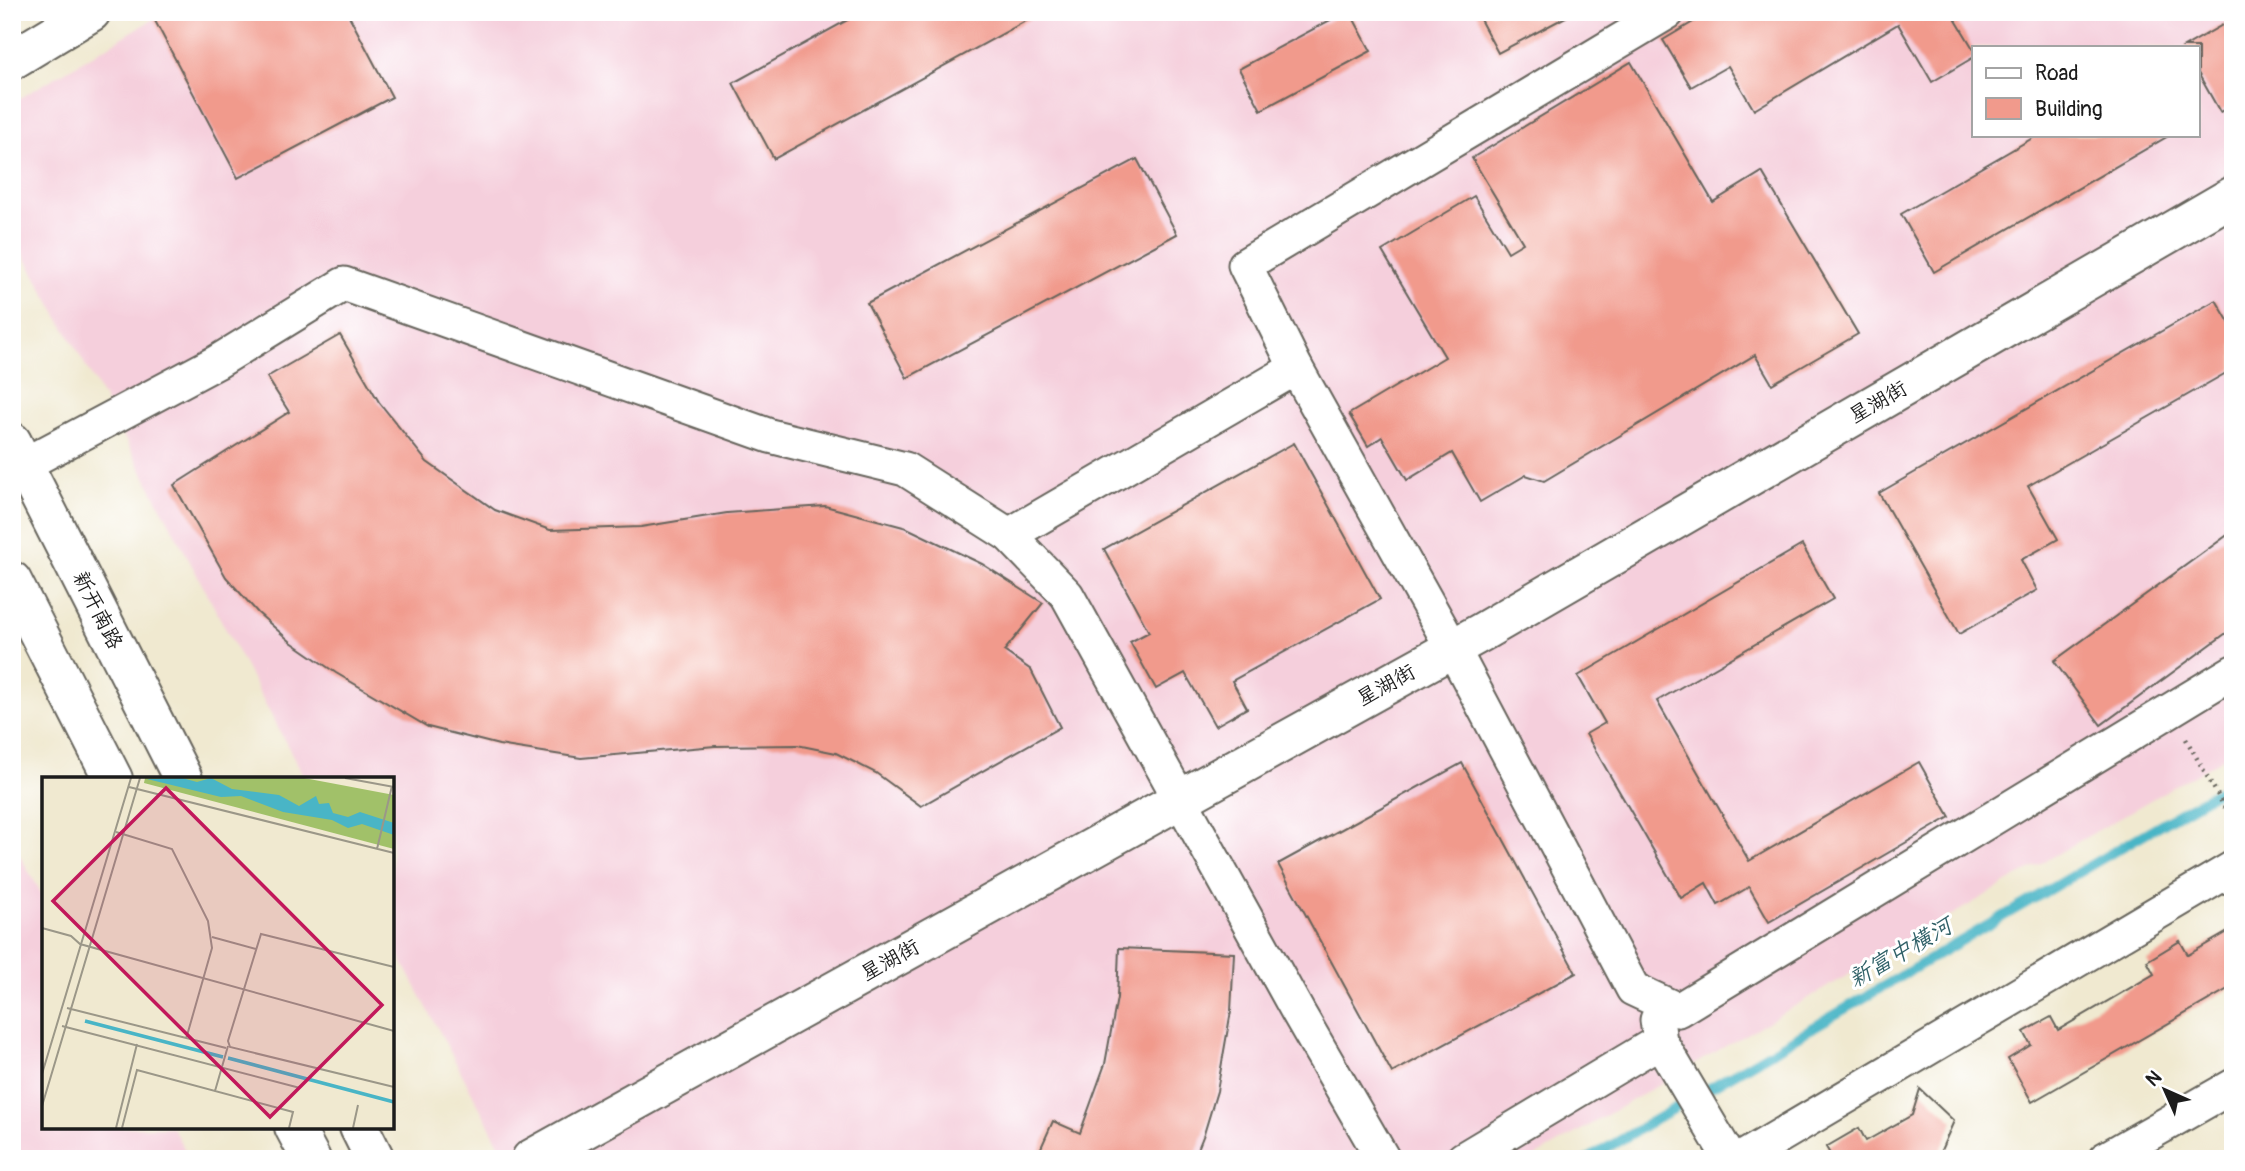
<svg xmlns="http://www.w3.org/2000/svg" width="2245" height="1171" font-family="Pangolin,'LXGW WenKai TC',sans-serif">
	<rect width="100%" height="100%" fill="#fff"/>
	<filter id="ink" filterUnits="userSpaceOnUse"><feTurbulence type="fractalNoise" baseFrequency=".0143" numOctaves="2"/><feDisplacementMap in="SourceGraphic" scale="14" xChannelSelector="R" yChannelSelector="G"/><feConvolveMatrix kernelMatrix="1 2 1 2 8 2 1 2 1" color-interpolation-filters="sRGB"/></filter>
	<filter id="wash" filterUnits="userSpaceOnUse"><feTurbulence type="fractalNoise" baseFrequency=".00686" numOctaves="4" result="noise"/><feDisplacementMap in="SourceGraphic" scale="28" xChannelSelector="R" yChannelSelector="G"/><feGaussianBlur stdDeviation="1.57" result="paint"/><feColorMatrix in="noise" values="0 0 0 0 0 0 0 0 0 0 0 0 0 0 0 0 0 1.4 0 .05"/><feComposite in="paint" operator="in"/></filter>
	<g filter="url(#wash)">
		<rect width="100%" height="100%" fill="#f0e9d0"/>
		<g fill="#f5cfdc" fill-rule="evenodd">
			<path d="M165 12H2233V752L1531 1159H507L392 942V779H305L98 388 12 234V103ZM1974 47H2198V135H1974Z"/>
			<polygon points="12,842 44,898 44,1127 172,1127 190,1159 12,1159"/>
		</g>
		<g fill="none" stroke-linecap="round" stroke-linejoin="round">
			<polyline stroke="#49b5c6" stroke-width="10" points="1588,1159 2233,782"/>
		</g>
		<g id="blocks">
			<g fill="#f19a8c">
				<polygon points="166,12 347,12 392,97 238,178 154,19"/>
				<polygon points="862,12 1042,12 774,159 733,83"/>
				<polygon points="1345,12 1350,12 1371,51 1261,110 1239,69"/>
				<polygon points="1476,12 1575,12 1498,53"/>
				<polygon points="1710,12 1951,12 1974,50 1974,57 1932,82 1898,24 1754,110 1728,66 1691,87 1663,40"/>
				<polygon points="2233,19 2233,104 2220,112 2198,73 2198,47 2184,47"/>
				<polygon points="1631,62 1713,202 1762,172 1858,334 1772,384 1755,355 1544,481 1526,475 1480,502 1452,453 1407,480 1382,437 1368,446 1349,414 1445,357 1382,251 1474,196 1508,252 1523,243 1472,158"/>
				<polygon points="2038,135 2170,135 1934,272 1901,214"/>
				<polygon points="1137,159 1177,234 907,378 867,303"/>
				<polygon points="2216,300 2233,329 2233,369 2028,486 2058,539 2021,560 2037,590 1959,634 1879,493"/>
				<polygon points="340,335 379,402 427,462 495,510 550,530 641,527 727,513 825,506 907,528 982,564 1043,603 1004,651 1031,670 1060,727 921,806 876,773 836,753 797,745 715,746 581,758 499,745 428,727 336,673 291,642 258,613 226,577 174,485 289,412 267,377"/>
				<polygon points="1294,443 1380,599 1232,681 1247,708 1215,726 1185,673 1156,689 1130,642 1149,632 1104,549"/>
				<polygon points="2233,531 2233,628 2101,725 2054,661"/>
				<polygon points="1802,545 1833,599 1657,701 1749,861 1919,762 1950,817 1769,922 1749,887 1718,905 1706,883 1681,898 1586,734 1605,723 1578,676"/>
				<polygon points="1462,763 1576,973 1392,1073 1278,864"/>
				<polygon points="2233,929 2233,986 2032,1102 2008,1059 2031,1045 2024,1032 2051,1017 2058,1030 2154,974 2147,961 2180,941 2188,955"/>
				<polygon points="1119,948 1234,953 1231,1011 1217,1091 1204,1134 1194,1159 1036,1159 1053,1121 1080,1133 1105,1064 1117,998"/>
				<polygon points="1920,1089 1954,1121 1938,1157 1833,1159 1826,1147 1859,1128 1866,1141 1912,1115"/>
			</g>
		</g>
	</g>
	<g filter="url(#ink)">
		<use href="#blocks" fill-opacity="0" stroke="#66645b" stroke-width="2"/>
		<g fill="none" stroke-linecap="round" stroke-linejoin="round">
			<defs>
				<g id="minor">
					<polyline points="1668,12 1245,265 1296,368 1453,649 1633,989 1678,1010 2233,672"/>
					<polyline points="12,468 25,464 217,362 344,284 770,436 905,469 1009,535 1067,595 1298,1012 1383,1159"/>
					<polyline points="1009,535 1296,368"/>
					<polyline points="1657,1020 1660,1041 1730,1159"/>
					<polyline points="1463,1159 1660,1041"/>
					<polyline points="1741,1159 2233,868"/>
					<polyline points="2105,1159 2233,1086"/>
				</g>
				<g id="tertiary">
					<polyline points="12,60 91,12"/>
					<polyline points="531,1159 1482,632 2233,196"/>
				</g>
				<g id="secondary">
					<polyline points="12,442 183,779"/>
					<polyline points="12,581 113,779"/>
					<polyline points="294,1127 311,1159"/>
					<polyline points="359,1127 375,1159"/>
				</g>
			</defs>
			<use href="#minor" stroke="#66645b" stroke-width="37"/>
			<use href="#tertiary" stroke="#66645b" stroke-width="42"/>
			<use href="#secondary" stroke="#66645b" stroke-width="42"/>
			<polyline stroke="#66645b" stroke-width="4.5" stroke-dasharray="2 5" stroke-linecap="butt" points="2186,739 2233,822"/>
			<use href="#minor" stroke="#fff" stroke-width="33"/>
			<use href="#tertiary" stroke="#fff" stroke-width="38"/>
			<use href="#secondary" stroke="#fff" stroke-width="38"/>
		</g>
	</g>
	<g text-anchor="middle" stroke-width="6" stroke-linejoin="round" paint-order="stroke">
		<g font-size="21" fill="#1c1c1c" stroke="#fff">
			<text transform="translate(1878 402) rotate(-30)" y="7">星湖街</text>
			<text transform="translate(98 610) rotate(63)" y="7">新开南路</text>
			<text transform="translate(1386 685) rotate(-29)" y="7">星湖街</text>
			<text transform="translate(890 960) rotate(-29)" y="7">星湖街</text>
		</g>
		<g font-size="23" font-style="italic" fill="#306168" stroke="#fff">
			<text transform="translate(1900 952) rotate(-30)" y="8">新富中横河</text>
		</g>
	</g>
	<g transform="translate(42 777)">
		<rect width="352" height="352" fill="#f0e9d0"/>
		<path d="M103 1H262L352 18V72L102 6Z" fill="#a1c169"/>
		<path d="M140 1 155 5 169 1 190 12 237 18 257 29 274 19 277 27 287 26 291 36 306 40 318 35 352 46V58L320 47 306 51 290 43 241 35 199 19 179 20 105 2Z" fill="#49b5c6"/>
		<path fill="none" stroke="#49b5c6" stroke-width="3.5" d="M43 244 181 280M186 281 352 325"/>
		<path fill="none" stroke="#9b9788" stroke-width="2" d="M303 1 352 10M87 10 352 76M74 55 130 72 166 144 170 171 144 262M335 72 350 9M0 151 29 159 38 167 352 254M170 160 214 172M352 190 219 157 186 264 188 270 352 310M25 231 184 271M20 249 258 311M0 297 89 1M173 314 186 269M0 329 98 1M74 351 95 267M80 351 95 293 251 335 247 351M311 351 316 328"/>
		<path fill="#c2185b" fill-opacity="0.15" stroke="#c2185b" stroke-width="3.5" d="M124 11 340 228 228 340 11 124Z"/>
		<rect width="352" height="352" fill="none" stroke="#1c1c1c" stroke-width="3.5"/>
	</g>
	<rect width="2245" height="1171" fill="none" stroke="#fff" stroke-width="42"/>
	<rect x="1972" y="46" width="228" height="91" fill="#ffffff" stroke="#a4a4a4" stroke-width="2"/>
	<rect x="1986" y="68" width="35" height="10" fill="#ffffff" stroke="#a4a4a4" stroke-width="2"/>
	<text x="2035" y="80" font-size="21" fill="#1c1c1c">Road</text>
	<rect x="1986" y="98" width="35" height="21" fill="#f19a8c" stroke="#a4a4a4" stroke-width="2"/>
	<text x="2035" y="116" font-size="21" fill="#1c1c1c">Building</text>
	<g transform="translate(2165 1090) rotate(315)" stroke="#ffffff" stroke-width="5" paint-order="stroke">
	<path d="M0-5L12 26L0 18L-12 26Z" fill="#1c1c1c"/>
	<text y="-10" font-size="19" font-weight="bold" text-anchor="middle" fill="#1c1c1c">N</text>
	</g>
</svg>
